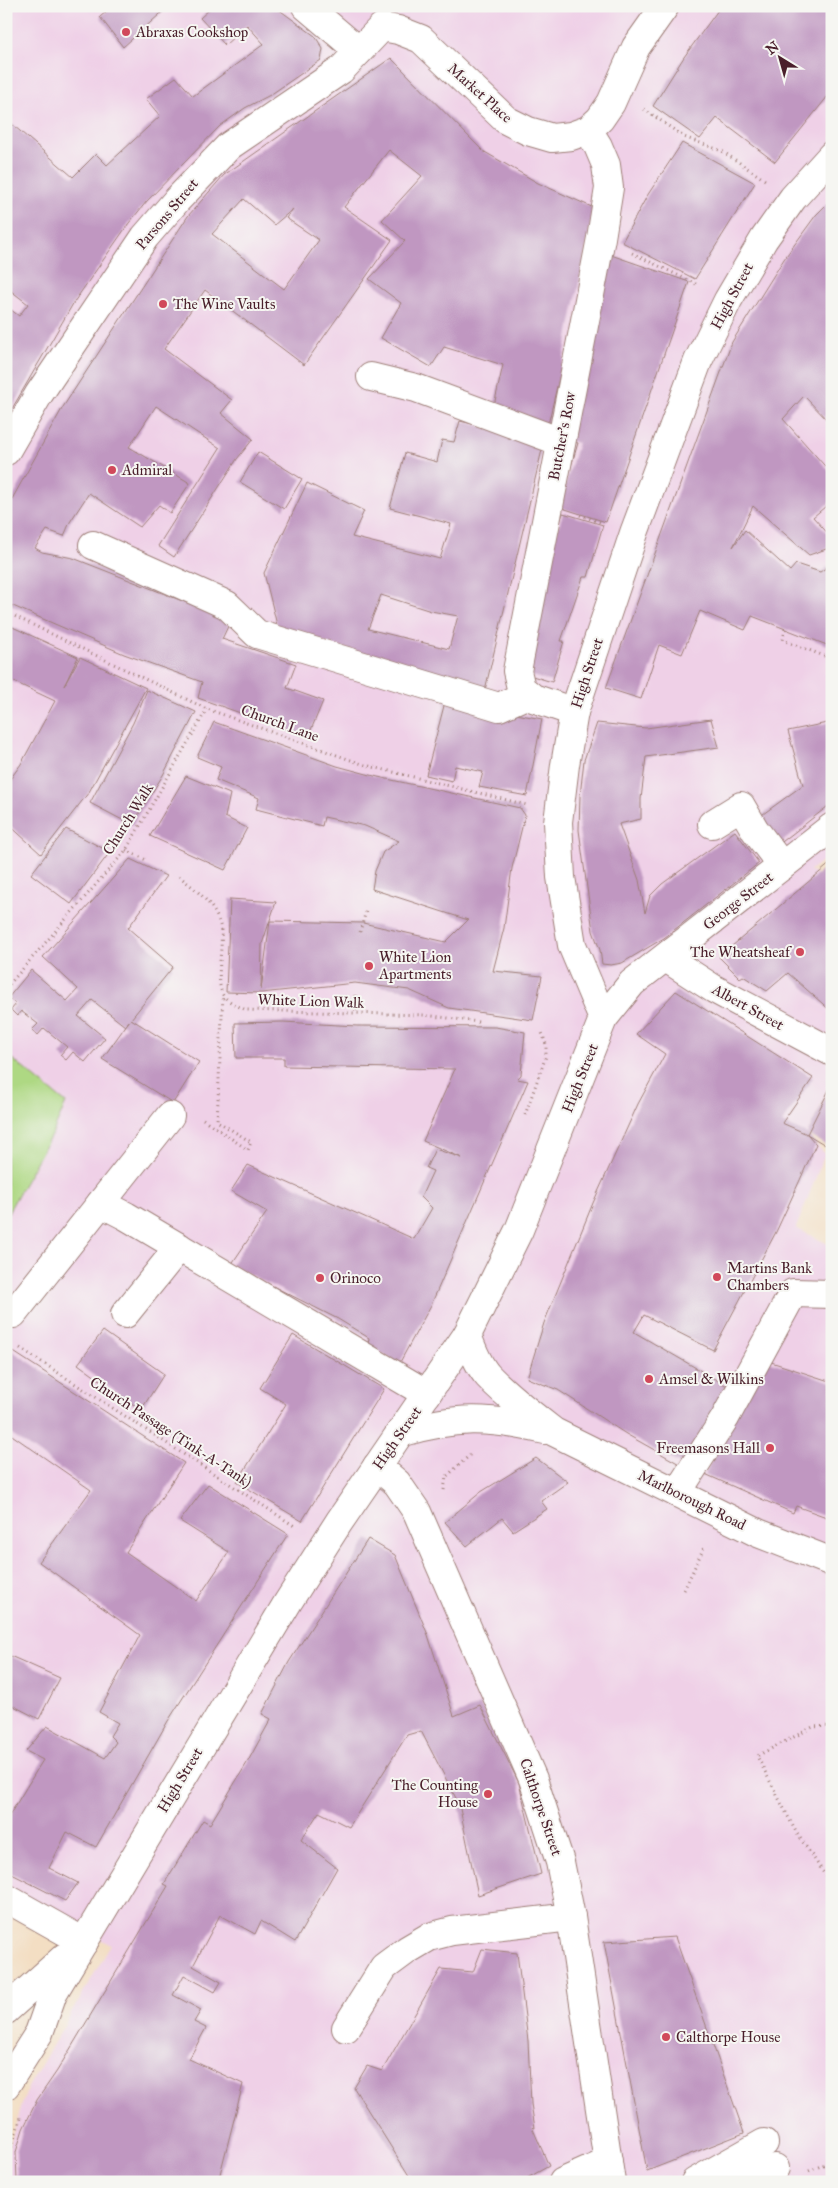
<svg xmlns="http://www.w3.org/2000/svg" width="838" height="2188" font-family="'IM FELL Great Primer',serif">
	<rect width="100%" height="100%" fill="#f6f6f2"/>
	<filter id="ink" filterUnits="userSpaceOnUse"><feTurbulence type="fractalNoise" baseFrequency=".02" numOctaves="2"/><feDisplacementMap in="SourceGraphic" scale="10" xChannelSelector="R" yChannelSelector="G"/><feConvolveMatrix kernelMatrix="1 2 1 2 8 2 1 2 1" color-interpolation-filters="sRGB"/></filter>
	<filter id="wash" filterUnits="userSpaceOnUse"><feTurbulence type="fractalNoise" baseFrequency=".0096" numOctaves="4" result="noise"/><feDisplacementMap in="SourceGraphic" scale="20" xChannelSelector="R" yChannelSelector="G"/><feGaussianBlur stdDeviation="1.12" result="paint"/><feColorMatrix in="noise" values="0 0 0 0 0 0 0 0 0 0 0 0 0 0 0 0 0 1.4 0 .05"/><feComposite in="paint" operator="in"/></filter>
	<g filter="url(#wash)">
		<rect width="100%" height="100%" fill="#f3dec3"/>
		<polygon fill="#efd0e7" points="6,6 832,6 832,855 810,870 832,887 832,1090 829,1088 807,1134 825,1154 796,1228 832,1246 832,2182 6,2182 6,2157 27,2089 111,1945 6,1887 6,1216 53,1132 66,1103 6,1054 6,996 8,994 6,992"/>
		<polygon fill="#aed883" stroke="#7c7c57" points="6,1054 66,1103 53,1132 6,1216"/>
		<g id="blocks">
			<g fill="#c097c1" fill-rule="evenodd">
				<polygon points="113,6 169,6 123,47 100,17"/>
				<polygon points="209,6 274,6 315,36 323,49 321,60 270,95 245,108 220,126 147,201 129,223 74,302 6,419 6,306 19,316 28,304 6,287 6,119 73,177 96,154 107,165 160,116 146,99 176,77 193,96 264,44 247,25 225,45 200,18 211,8"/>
				<polygon points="721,6 832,6 832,91 775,162 717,118 700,139 653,106 684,57"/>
				<path d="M391 58 483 151 538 183 594 208 564 357 485 690 278 629 264 573 307 483 364 511 352 537 440 559 451 524 390 508 405 453 437 462 442 440 454 442 460 421 489 428 503 365 444 347 431 367 381 338 401 303 369 279 405 241 382 220 422 176 389 150 344 207 392 240 304 365 205 290 164 349 232 400 221 413 253 439 237 459 174 557 158 546 220 448 156 406 129 447 190 483 170 513 159 505 140 527 89 493 70 522 64 536 47 530 35 548 42 552 73 558 231 620 222 639 296 664 287 688 323 701 308 737 198 698 202 682 124 654 6 603V510L63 407 188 216 224 175ZM244 199 274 225 293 209 286 218 319 240 284 289 212 234ZM381 595 431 611 458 616 449 649 368 629Z"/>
				<polygon points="682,143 755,183 695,279 622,242 647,196"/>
				<polygon points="832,199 832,425 804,396 783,419 832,474 832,501 813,517 832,538 832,547 809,555 753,506 733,547 745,530 790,571 796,564 820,572 832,564 832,647 752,616 745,630 700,611 682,654 659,645 641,699 606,688 732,342 784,259 816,215"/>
				<polygon points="611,255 689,282 606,522 559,507 578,443 567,440"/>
				<polygon points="258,452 302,479 284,509 240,482"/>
				<polygon points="563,513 603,525 588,577 583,577 561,641 564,641 552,682 529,675 546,566"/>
				<polygon points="6,624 78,657 64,686 80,657 146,688 89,792 41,854 6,822 6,785 21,764 55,701 6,678"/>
				<polygon points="147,690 196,712 163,775 132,825 90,803 133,723"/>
				<polygon points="446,698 469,705 542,719 527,796 479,787 483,772 455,766 452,781 426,775"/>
				<polygon points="711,719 719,747 646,757 641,799 641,819 619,824 639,880 645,913 650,896 662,884 735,831 759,863 664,938 622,963 611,965 602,964 600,950 593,931 579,830 580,796 584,760 597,723 646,728"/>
				<polygon points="214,722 337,766 378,777 520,808 525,815 512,868 504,928 493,971 542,976 533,1020 449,1008 409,990 355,983 261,993 226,992 230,899 276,902 262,944 261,990 270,921 363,923 446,942 468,920 372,889 375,871 383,852 399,841 365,826 324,817 322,826 256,809 259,798 216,780 221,767 197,757"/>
				<polygon points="832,722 832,803 778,845 759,817 803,785 788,731"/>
				<polygon points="186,776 230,794 225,817 247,828 225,870 150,836"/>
				<polygon points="66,829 110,852 71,904 31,874"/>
				<polygon points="130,859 166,876 128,928 173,967 131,1019 199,1062 173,1103 102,1059 130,1020 125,1026 92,1000 78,1016 105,1038 85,1062 73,1052 66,1060 60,1055 67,1047 44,1028 38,1035 32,1030 38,1024 21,1011 17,1016 11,1010 16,1004 8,998 31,970 67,1001 78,989 43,957"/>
				<polygon points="832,862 832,1012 788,973 767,991 743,976 740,978 719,957"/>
				<polygon points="676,991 813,1078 782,1123 807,1134 830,1088 832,1090 832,1139 827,1146 807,1134 816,1144 800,1180 776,1232 713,1350 644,1315 634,1332 727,1386 683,1466 626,1434 558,1390 527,1378 544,1323 593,1203 638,1104 665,1054 636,1034"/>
				<polygon points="283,1022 357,1026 495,1027 525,1032 521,1075 517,1079 528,1081 431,1305 399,1364 368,1345 369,1338 338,1319 231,1265 267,1212 231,1191 248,1165 414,1239 432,1208 421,1197 433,1171 426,1168 435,1149 462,1158 423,1141 455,1069 284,1066 284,1058 236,1058 235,1023"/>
				<polygon points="103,1331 164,1374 141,1410 78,1364"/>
				<polygon points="293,1335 384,1389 302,1521 237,1482 286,1404 260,1388"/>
				<polygon points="6,1347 184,1463 126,1552 196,1601 229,1552 180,1521 208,1484 288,1534 168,1721 96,1847 67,1832 49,1868 78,1883 65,1901 6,1871 6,1821 43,1760 26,1751 47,1726 105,1758 116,1742 110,1736 118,1723 99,1712 140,1635 39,1562 91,1490 6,1431"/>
				<polygon points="762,1359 832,1382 832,1519 796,1506 793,1513 705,1474"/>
				<polygon points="536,1458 568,1482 541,1501 547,1509 513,1531 502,1518 467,1546 445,1522 481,1492"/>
				<polygon points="368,1539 395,1555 428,1635 454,1716 480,1705 519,1783 541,1874 478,1895 459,1804 421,1731 407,1735 349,1827 319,1812 301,1840 337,1868 295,1942 261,1921 255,1934 220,1915 193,1966 221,1982 215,1992 184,1975 173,1995 201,2010 194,2022 206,2028 189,2059 243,2084 220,2174 215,2182 17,2182 16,2152 23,2129 37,2100 57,2071 168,1886 164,1884 203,1820 210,1824 247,1763 271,1719 262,1714 289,1662"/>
				<polygon points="8,1655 60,1678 39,1719 6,1702 6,1657"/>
				<polygon points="675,1937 744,2133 647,2171 604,1942"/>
				<polygon points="482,1949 517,1953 528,2041 531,2104 535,2128 532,2127 549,2166 520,2182 413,2182 354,2088 367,2066 382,2071 441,1969 473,1972"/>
			</g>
		</g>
	</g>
	<g filter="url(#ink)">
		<use href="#blocks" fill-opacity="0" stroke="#9e7e77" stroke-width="1"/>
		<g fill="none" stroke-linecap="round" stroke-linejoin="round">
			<defs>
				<g id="minor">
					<polyline points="306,6 359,51"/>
					<polyline points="371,377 416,388 561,442"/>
					<polyline points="6,451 39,394 145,237 177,200 229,146 341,70 382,27 398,30 421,39 506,120 528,131 552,138 571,136 588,130 600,119 611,103 636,47 665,6"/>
					<polyline points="93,545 227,605 257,634 499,707 528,694"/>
					<polyline points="574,712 533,698 521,688 517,671 601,238 609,188 606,165 598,146 588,130"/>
					<polyline points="712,824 741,806 755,830 782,866"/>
					<polyline points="666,958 714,989 832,1052"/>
					<polyline points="603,1019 572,945 561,877 558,822 565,765 574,712 634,533 698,361 728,300 764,239 793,198 832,155"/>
					<polyline points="101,1203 126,1216 427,1394"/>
					<polyline points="13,1314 170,1116"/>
					<polyline points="125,1314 179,1247"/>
					<path d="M467 1335C472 1349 478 1365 488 1376 508 1397 532 1415 554 1432L758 1533 832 1562"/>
					<path d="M400 1433C455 1416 489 1417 545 1430"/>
					<polyline points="377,1466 397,1483 417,1512 533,1779 560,1862 571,1917 611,2182"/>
					<polyline points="677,1493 725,1418 793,1293 832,1294"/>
					<polyline points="6,1898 84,1942"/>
					<polyline points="6,2010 65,1957"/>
					<polyline points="346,2028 384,1967 407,1950 429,1937 452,1931 571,1917"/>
					<polyline points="6,2085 39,2033 53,1993 288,1602 339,1522 467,1335 519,1230 603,1019 632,983 832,827"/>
					<polyline points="563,2182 608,2162"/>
					<polyline points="695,2182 764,2143"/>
					<polyline points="737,2182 775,2168"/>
				</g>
			</defs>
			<use href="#minor" stroke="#9e7e77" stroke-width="30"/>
			<g stroke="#9e7e77" stroke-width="3" stroke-dasharray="1 4" stroke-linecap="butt">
				<polyline points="644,109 684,137 722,151 765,180"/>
				<polyline points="632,253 698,285"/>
				<polyline points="580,515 603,523"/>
				<polyline points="6,612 207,709 365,765 527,805"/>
				<polyline points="785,629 783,640 832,659"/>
				<polyline points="126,850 146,860"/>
				<path d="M179 876C196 890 214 903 220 925 225 944 214 978 223 995 228 1002 238 1006 246 1010L424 1015 479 1022"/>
				<polyline points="360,932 366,911"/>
				<polyline points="6,988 126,850 207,709"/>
				<polyline points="355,995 356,1013"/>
				<polyline points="525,1115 546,1056 546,1044 541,1030"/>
				<polyline points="203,1119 248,1150 251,1142 217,1121 223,995"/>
				<polyline points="20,1348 296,1527"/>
				<polyline points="444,1490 446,1477 470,1455"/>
				<polyline points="684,1590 705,1545"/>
				<polyline points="832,1726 813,1727 757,1756 796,1832 832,1885"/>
				<polyline points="809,2171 832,2161"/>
				<polyline points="10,2182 10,2152 22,2114"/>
			</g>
			<use href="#minor" stroke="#fff" stroke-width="28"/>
		</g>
	</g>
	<g fill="#d1495b" stroke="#f6f6f2" stroke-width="2">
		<circle cx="126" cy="32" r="5"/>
		<circle cx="163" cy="304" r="5"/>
		<circle cx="112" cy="470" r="5"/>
		<circle cx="800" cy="952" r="5"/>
		<circle cx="369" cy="966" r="5"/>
		<circle cx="717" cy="1277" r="5"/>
		<circle cx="320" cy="1278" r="5"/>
		<circle cx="649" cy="1379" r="5"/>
		<circle cx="770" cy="1448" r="5"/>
		<circle cx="488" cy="1794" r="5"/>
		<circle cx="666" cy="2037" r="5"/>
	</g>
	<g text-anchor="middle" stroke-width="4" stroke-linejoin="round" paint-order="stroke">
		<g font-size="15" fill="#4a1f2b" stroke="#f6f6f2" text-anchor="start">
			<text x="136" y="37">Abraxas Cookshop</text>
			<text x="173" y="309">The Wine Vaults</text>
			<text x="122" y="475">Admiral</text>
			<text x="790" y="957" text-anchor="end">The Wheatsheaf</text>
			<text x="379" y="962">White Lion<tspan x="379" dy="17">Apartments</tspan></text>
			<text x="727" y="1273">Martins Bank<tspan x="727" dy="17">Chambers</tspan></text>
			<text x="330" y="1283">Orinoco</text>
			<text x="659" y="1384">Amsel &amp; Wilkins</text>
			<text x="760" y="1453" text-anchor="end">Freemasons Hall</text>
			<text x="478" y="1790" text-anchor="end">The Counting<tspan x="478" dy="17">House</tspan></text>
			<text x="676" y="2042">Calthorpe House</text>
		</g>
		<g font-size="15" fill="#4a1f2b" stroke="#f6f6f2">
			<text transform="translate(480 93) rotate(42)" y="5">Market Place</text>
			<text transform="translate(167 214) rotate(-50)" y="5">Parsons Street</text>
			<text transform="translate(732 296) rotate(-62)" y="5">High Street</text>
			<text transform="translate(562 436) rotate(-79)" y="5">Butcher's Row</text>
			<text transform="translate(587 673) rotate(-72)" y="5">High Street</text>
			<text transform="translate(280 723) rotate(20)" y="5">Church Lane</text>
			<text transform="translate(128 819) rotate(-58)" y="5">Church Walk</text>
			<text transform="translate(738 901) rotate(-38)" y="5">George Street</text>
			<text transform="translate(311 1001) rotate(2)" y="5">White Lion Walk</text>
			<text transform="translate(748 1007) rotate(29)" y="5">Albert Street</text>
			<text transform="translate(580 1078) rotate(-68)" y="5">High Street</text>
			<text transform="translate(171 1432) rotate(33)" y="5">Church Passage (Tink-A-Tank)</text>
			<text transform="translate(397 1438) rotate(-55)" y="5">High Street</text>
			<text transform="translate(692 1500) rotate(26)" y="5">Marlborough Road</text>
			<text transform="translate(180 1780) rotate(-59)" y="5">High Street</text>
			<text transform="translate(541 1807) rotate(71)" y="5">Calthorpe Street</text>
		</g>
	</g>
	<rect width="838" height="2188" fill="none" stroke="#f6f6f2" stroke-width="25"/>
	<g transform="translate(780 58) rotate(323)" stroke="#f6f6f2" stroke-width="4" paint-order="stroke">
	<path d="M0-4L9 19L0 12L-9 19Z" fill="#4a1f2b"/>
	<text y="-8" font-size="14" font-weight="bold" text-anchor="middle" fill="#4a1f2b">N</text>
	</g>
</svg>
